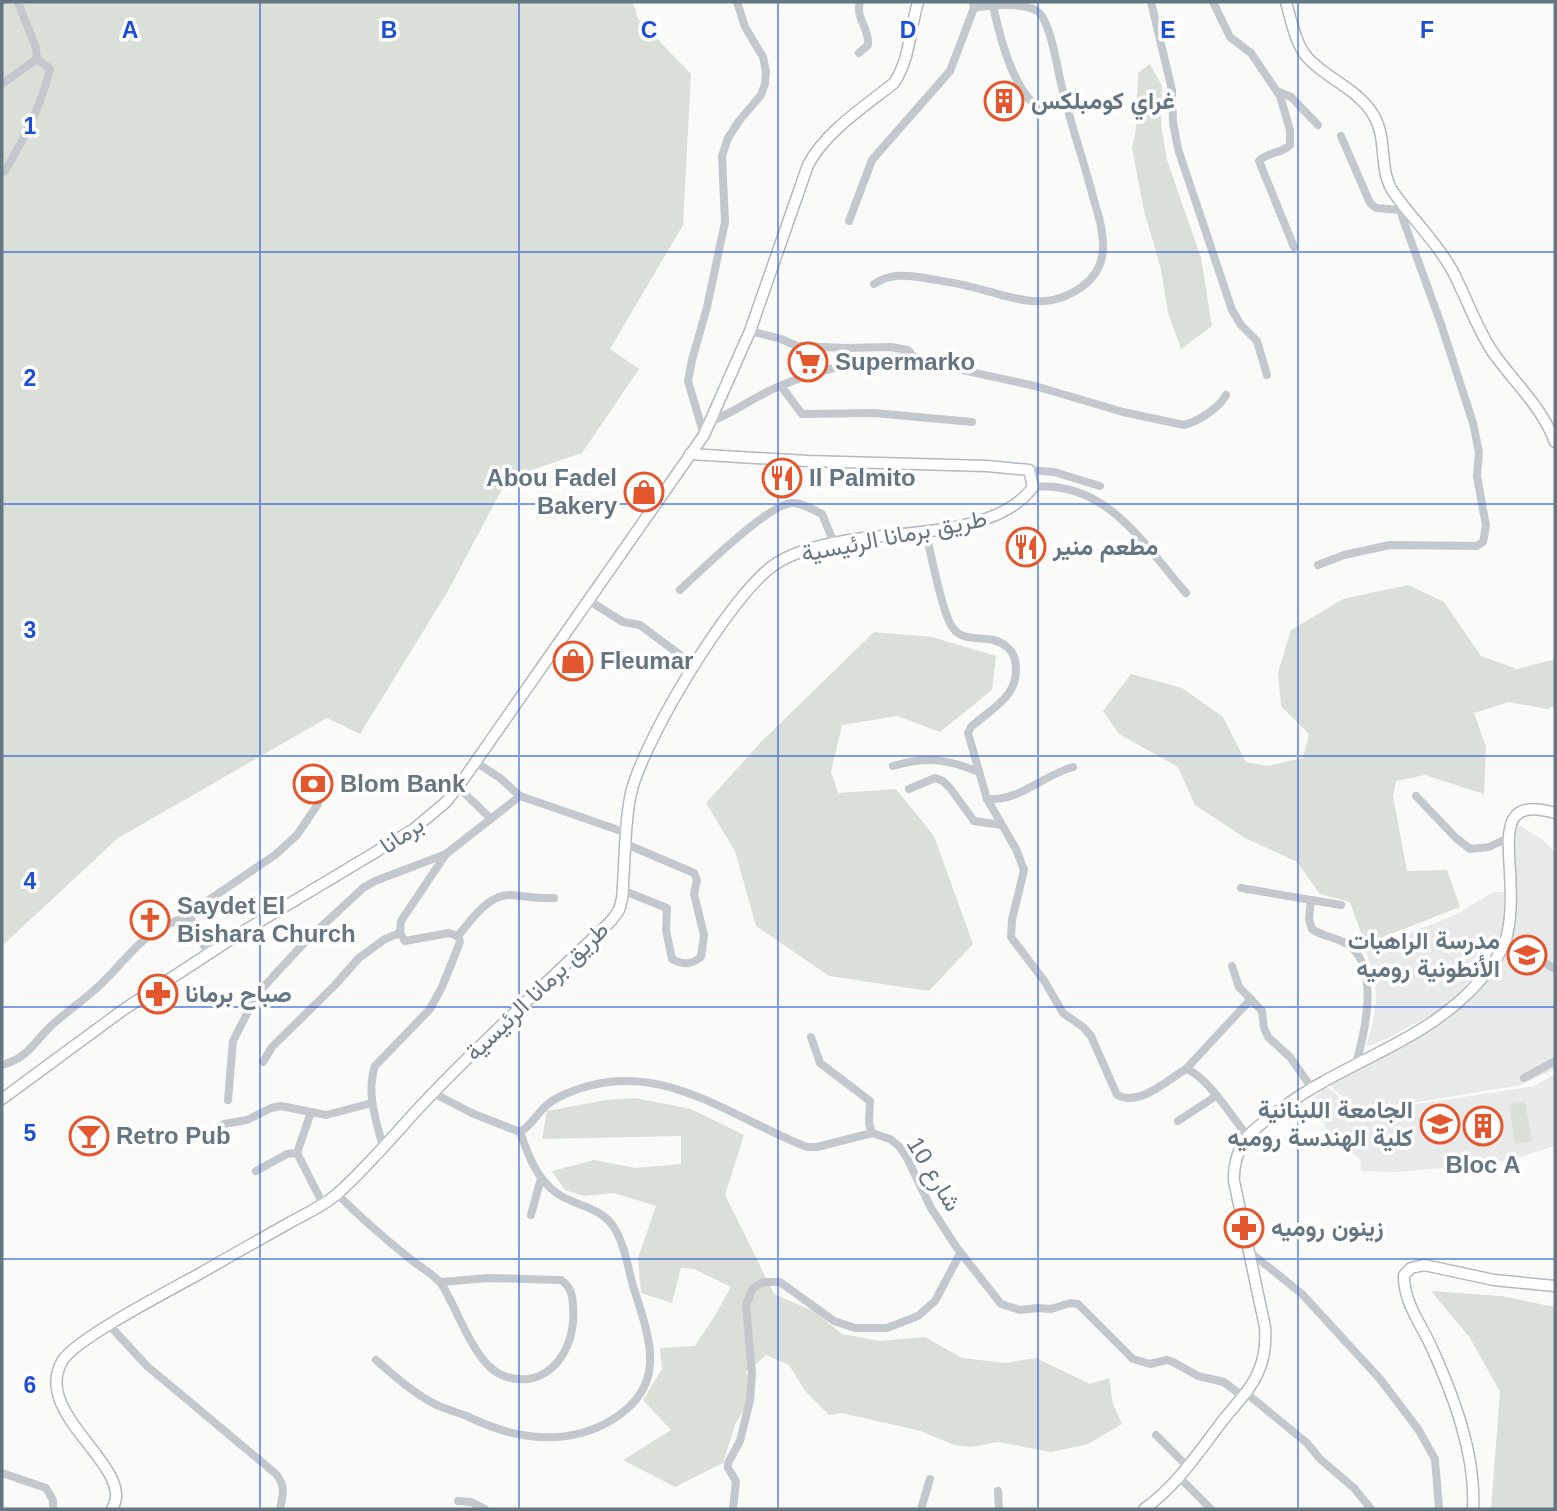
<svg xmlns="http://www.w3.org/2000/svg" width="1557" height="1511" font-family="Helvetica,Vazirmatn,sans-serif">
	<rect width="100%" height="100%" fill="#fafaf8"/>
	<g fill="#e8e9e9">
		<polygon points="1517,824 1543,840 1555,852 1555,1069 1521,1085 1412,1103 1368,1107 1354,1105 1335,1091 1329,1081 1456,1007 1509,939 1510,837"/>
		<polygon points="1493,892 1504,892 1504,928 1466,985 1440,1010 1390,1037 1366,1047 1373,1023 1376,1000 1375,981 1366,951 1457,914"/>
		<polygon points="1555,1074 1555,1146 1513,1159 1474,1165 1398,1172 1361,1171 1360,1159 1329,1136 1313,1098 1327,1087 1352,1108 1372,1111 1535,1086"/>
	</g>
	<g fill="#dadfd7">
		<polygon points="2,2 633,2 638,19 691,74 683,225 610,349 639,369 582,453 508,478 448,591 360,734 327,718 118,838 2,946"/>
		<polygon points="1150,64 1162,86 1161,124 1167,160 1201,258 1212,326 1181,349 1168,313 1161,269 1144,211 1132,148 1136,129 1138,73"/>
		<polygon points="1408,585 1444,602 1481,656 1517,669 1555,659 1555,706 1547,709 1509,702 1474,713 1486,747 1484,794 1425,775 1396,781 1393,796 1407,871 1447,870 1460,907 1365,944 1350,902 1320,894 1297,862 1245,838 1195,805 1178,767 1119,734 1103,711 1131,674 1182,688 1223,717 1246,762 1268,766 1303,758 1309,734 1281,706 1278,672 1291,630 1343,599"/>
		<polygon points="874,632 932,637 996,656 992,690 940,732 897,716 842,725 831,772 838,793 896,789 934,836 973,944 929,991 829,976 756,926 735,851 706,803 761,742"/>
		<polygon points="635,1098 691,1109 744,1135 725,1195 774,1294 815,1312 842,1334 880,1341 925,1337 962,1358 1006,1363 1036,1358 1090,1384 1109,1378 1113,1404 1122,1424 1088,1444 1051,1452 998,1442 971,1447 954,1445 921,1431 842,1413 829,1415 806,1392 789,1365 766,1355 746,1372 754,1390 735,1425 723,1463 675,1487 623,1460 671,1430 643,1400 662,1369 660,1348 695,1346 714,1317 731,1287 694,1269 681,1268 672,1303 641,1293 638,1258 656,1206 614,1193 584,1196 565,1190 552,1171 594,1160 636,1168 681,1164 681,1136 542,1139 547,1111 606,1100"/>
		<polygon points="1525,1102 1532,1141 1515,1144 1509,1105"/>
		<polygon points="1431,1291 1501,1296 1555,1307 1555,1509 1491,1509 1500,1392 1470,1338"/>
	</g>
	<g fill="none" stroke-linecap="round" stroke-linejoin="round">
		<defs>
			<g id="secondary">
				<path d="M1286 2C1291 19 1295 43 1307 57 1326 79 1359 89 1374 116 1388 140 1378 171 1394 193 1412 219 1436 241 1452 270 1466 296 1475 325 1492 351 1514 383 1541 405 1555 442"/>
				<path d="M2 1099 123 1010 167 981 234 937 414 829 446 802 458 787 704 435 750 331 808 165C826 131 864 107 894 83 910 59 910 29 918 2"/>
				<path d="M112 1509C138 1468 29 1414 63 1360 77 1338 174 1288 201 1273 230 1256 259 1240 289 1223 305 1214 324 1206 338 1193 372 1163 401 1126 433 1093 490 1034 552 978 611 921L619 910 622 899C625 866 624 831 630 798 639 746 731 594 774 565 794 551 821 545 844 541 902 530 996 537 1033 487L1029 470 987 466 807 461 690 454"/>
				<path d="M1144 1509C1177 1486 1200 1450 1224 1419 1237 1403 1252 1388 1259 1370 1265 1356 1266 1341 1265 1327L1234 1181C1233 1166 1238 1148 1248 1136 1258 1125 1273 1115 1285 1106 1341 1065 1415 1044 1465 996 1481 981 1502 956 1507 935 1512 914 1511 893 1510 872 1508 833 1502 797 1555 813"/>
				<path d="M1473 1509C1476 1454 1453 1394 1430 1344 1420 1323 1403 1300 1404 1275L1411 1268 1424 1265 1494 1280 1555 1286"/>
			</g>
		</defs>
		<use href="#secondary" stroke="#b3babf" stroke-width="13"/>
		<g stroke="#c3c8cc" stroke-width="8">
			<polyline points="1151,2 1172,90 1173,122 1178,149 1232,310 1241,325 1257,341 1267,375"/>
			<path d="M1213 2 1230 37 1251 53 1280 96 1290 130V145C1282 154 1266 152 1259 161L1294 247"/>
			<path d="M993 5C999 34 1013 90 1038 107"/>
			<path d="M859 53 868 45C870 29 855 18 860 2"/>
			<polyline points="2,84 37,59 36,48 18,2"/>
			<polyline points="1277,91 1291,97 1318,125"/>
			<polyline points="1341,136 1370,203 1376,208 1400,210"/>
			<path d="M5 171C25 137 40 108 50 69L37 59"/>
			<polyline points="849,221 872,160 950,71 974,8 973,2"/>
			<path d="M874 284C890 273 907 275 925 278 941 281 957 283 972 287 1013 297 1045 314 1083 286 1095 277 1102 264 1103 250 1104 232 1098 214 1093 197 1082 153 1065 110 1057 64 1054 51 1048 18 1037 11 1023 2 989 5 974 8"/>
			<polyline points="750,331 781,339 797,346 845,348 891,347 908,350 916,359"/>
			<polyline points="781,386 802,414 874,413 972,422"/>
			<path d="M710 422C735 412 757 395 782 385 819 370 864 359 903 357L1035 386 1123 412 1184 425C1199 421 1219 408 1226 395"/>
			<polyline points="704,435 688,381 692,360 707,307 725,222 722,156 728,138 739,121 761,95 765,84 766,72 763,57 745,27 737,2"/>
			<polyline points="1029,470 1054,472 1100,486"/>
			<path d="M1033 487C1107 480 1143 544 1186 593"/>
			<path d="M925 530C931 552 942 614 953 628 962 641 979 637 993 640 1003 642 1013 650 1015 660 1022 695 993 707 971 727L968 733 987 799 1016 849 1024 870 1012 920 1011 937 1045 982 1063 1013 1083 1027 1091 1036 1117 1095C1140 1107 1167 1080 1186 1069 1207 1076 1233 1118 1248 1137"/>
			<polyline points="1318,565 1344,555 1390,545 1477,546 1483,542 1486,526 1477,476 1479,452 1473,423 1441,324 1404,222 1400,210 1402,201"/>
			<path d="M680 590C700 571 768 505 791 503 801 502 813 510 822 514L834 543"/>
			<polyline points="588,600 623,622 640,625 695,666"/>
			<polyline points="477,763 500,778 520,796 627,833"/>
			<path d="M893 766C927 756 947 759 979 772"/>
			<polyline points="458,787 490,818"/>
			<polyline points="909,789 935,778 943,781 950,788 974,821 1001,825"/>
			<polyline points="1416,796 1456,838 1470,849 1489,847 1508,838"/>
			<path d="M987 799C1019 802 1043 775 1073 767"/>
			<path d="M1241 888 1311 900 1309 919 1312 929C1324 938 1340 937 1351 947 1379 971 1365 1032 1356 1063"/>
			<path d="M622 890 667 908 666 930 672 959C683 965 691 965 701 957L704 935 694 894 697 880 694 873 626 844"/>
			<polyline points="1311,900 1341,905"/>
			<path d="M458 936C470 921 488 895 509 895 525 896 539 899 554 898"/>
			<polyline points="1506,939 1555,969"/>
			<polyline points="209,954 192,926 191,912 275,855 297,835 318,804"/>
			<polyline points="1232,966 1239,987 1262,1011 1264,1028 1268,1037 1290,1057 1311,1087"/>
			<polyline points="811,1037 820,1063 870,1101 869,1123 872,1133"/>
			<polyline points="263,1062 272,1047 335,985 359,958 385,939 400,933"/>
			<path d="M2 1065C28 1058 33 1043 51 1026 68 1010 89 997 105 980 133 952 148 926 190 917"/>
			<polyline points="1186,1069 1251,999"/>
			<polyline points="1524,1078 1555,1061"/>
			<path d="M433 1093 474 1114 520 1132C534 1125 539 1106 559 1097 652 1051 723 1114 807 1147H817L872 1133 890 1139 900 1147 907 1158 931 1208 957 1248 1001 1304 1020 1310 1038 1308 1051 1309 1070 1303 1078 1304 1133 1359 1150 1364 1167 1360 1173 1362 1198 1376 1224 1382 1242 1396"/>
			<polyline points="228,1100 233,1041 257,994 306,941 363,888 375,881 446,854"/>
			<polyline points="1178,1121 1216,1096"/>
			<polyline points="224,1124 247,1120 271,1108 281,1106 326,1115 372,1103"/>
			<path d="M383 1147C376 1120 366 1094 375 1066L430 1009 442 987 460 942 458 936 449 933 405 941 400 933 401 921 446 854 520 796"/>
			<polyline points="297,1153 311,1112"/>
			<polyline points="256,1171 287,1154 297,1153 323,1204"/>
			<path d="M337 1194C360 1217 384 1238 409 1258 419 1267 435 1274 442 1285 458 1310 475 1366 504 1376 549 1392 577 1347 573 1308 573 1296 571 1287 561 1280L488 1278 441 1282"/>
			<polyline points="531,1215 541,1178"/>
			<polyline points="1250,1252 1302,1294 1380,1379 1418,1429 1435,1459 1439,1509"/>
			<path d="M110 1326 147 1366 276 1474C286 1486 283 1495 280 1509"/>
			<path d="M376 1360C393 1375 411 1391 431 1402 443 1409 458 1412 471 1418 499 1431 526 1439 558 1437 597 1434 647 1409 650 1364 652 1341 640 1308 633 1286 628 1267 624 1242 613 1226 600 1207 576 1206 558 1194 537 1180 528 1155 520 1132"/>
			<polyline points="1245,1392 1307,1443 1320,1459 1354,1488 1371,1509"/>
			<polyline points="1156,1435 1187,1466"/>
			<polyline points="2,1473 46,1488 53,1500 53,1509"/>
			<polyline points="1178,1476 1211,1509"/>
			<polyline points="998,1491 999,1509"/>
			<polyline points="458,1501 471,1502 485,1509"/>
			<polyline points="733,1509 736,1481 728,1468 728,1463 740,1441 750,1400 752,1374 746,1305 753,1288 764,1282 780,1282 834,1321 855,1328 887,1328 918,1316 935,1301 960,1254"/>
			<polyline points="921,1509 930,1479"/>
		</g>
		<use href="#secondary" stroke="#fff" stroke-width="10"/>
	</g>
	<path fill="none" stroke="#1d4ed8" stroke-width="2" stroke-opacity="0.55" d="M260 2V1509M519 2V1509M778 2V1509M1038 2V1509M1298 2V1509M2 252H1555M2 504H1555M2 756H1555M2 1007H1555M2 1259H1555"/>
	<defs>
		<symbol id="building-ring" viewBox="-11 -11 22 22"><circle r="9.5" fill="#fff" stroke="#e4572e" stroke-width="1.5"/><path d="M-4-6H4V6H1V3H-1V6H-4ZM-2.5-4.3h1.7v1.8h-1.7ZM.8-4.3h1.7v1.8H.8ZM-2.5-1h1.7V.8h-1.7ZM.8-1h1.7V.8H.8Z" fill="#e4572e"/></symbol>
		<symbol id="supermarket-ring" viewBox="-11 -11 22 22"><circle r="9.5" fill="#fff" stroke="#e4572e" stroke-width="1.5"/><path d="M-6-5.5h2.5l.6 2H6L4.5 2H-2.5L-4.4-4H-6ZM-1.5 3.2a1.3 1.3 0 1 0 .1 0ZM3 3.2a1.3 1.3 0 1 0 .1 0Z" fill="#e4572e"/></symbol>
		<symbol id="restaurant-ring" viewBox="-11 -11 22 22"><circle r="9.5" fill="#fff" stroke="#e4572e" stroke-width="1.5"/><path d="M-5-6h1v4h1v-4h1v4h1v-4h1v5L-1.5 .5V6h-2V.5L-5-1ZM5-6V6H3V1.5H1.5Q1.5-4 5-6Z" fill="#e4572e"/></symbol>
		<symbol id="shop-ring" viewBox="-11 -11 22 22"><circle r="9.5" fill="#fff" stroke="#e4572e" stroke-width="1.5"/><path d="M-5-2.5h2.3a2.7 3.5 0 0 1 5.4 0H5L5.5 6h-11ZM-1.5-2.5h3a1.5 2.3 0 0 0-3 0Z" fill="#e4572e"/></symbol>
		<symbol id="bank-ring" viewBox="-11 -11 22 22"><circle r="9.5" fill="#fff" stroke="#e4572e" stroke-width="1.5"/><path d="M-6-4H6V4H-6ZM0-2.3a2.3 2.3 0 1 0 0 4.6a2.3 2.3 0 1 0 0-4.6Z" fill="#e4572e"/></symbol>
		<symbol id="church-ring" viewBox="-11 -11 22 22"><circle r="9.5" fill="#fff" stroke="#e4572e" stroke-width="1.5"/><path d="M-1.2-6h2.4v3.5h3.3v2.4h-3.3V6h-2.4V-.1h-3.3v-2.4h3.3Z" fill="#e4572e"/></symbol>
		<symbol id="school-ring" viewBox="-11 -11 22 22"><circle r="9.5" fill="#fff" stroke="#e4572e" stroke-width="1.5"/><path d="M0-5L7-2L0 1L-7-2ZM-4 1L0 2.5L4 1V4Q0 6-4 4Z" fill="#e4572e"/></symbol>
		<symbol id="pharmacy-ring" viewBox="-11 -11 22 22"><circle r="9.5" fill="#fff" stroke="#e4572e" stroke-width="1.5"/><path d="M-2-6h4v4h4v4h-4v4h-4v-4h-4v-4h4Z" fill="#e4572e"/></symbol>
		<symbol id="university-ring" viewBox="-11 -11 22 22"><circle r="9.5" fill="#fff" stroke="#e4572e" stroke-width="1.5"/><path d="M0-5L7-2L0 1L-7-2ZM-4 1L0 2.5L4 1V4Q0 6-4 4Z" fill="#e4572e"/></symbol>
		<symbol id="bar-ring" viewBox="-11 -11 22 22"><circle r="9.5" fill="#fff" stroke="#e4572e" stroke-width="1.5"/><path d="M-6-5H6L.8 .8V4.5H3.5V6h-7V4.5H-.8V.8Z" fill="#e4572e"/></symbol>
	</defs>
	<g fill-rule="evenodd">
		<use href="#building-ring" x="982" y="79" width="44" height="44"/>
		<use href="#supermarket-ring" x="786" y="340" width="44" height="44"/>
		<use href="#restaurant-ring" x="760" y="456" width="44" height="44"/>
		<use href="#shop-ring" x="622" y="470" width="44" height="44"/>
		<use href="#restaurant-ring" x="1004" y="525" width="44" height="44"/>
		<use href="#shop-ring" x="551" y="639" width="44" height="44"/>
		<use href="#bank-ring" x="291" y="762" width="44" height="44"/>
		<use href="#church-ring" x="128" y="898" width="44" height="44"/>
		<use href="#school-ring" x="1505" y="933" width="44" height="44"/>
		<use href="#pharmacy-ring" x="136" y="972" width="44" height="44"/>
		<use href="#university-ring" x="1418" y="1102" width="44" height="44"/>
		<use href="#building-ring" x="1461" y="1104" width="44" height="44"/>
		<use href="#bar-ring" x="67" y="1114" width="44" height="44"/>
		<use href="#pharmacy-ring" x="1222" y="1206" width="44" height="44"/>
	</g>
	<g text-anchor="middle" stroke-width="7" stroke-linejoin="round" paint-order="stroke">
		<g font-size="24" font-weight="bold" fill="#657683" stroke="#fff" text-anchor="start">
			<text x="1031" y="109">غراي كومبلكس</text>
			<text x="835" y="370">Supermarko</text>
			<text x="617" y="486" text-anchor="end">Abou Fadel<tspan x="617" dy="28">Bakery</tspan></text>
			<text x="809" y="486">Il Palmito</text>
			<text x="1053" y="555">مطعم منير</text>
			<text x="600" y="669">Fleumar</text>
			<text x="340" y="792">Blom Bank</text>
			<text x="177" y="914">Saydet El<tspan x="177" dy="28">Bishara Church</tspan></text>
			<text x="1500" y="949" text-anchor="end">مدرسة الراهبات<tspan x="1500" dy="28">الأنطونية روميه</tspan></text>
			<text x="185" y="1002">صباح برمانا</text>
			<text x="1413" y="1118" text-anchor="end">الجامعة اللبنانية<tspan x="1413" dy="28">كلية الهندسة روميه</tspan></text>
			<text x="116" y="1144">Retro Pub</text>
			<text x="1483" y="1173" text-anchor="middle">Bloc A</text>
			<text x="1271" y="1236">زينون روميه</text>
		</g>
		<g font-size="24" fill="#657683" stroke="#fff">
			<text transform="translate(894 536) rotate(-11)" y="8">طريق برمانا الرئيسية</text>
			<text transform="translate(402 835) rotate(-34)" y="8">برمانا</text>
			<text transform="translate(537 991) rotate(-44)" y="8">طريق برمانا الرئيسية</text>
			<text transform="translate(934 1174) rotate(59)" y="8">شارع 10</text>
		</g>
	</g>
	<g font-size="23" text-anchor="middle" font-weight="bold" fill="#1d4ed8" stroke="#fff" stroke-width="7" stroke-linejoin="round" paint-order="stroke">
		<text x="130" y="38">A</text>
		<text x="389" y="38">B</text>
		<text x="649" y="38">C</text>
		<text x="908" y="38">D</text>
		<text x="1168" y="38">E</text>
		<text x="1427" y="38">F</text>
		<text x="30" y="134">1</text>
		<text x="30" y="386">2</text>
		<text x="30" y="638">3</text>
		<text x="30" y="889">4</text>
		<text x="30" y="1141">5</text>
		<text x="30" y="1393">6</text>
	</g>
	<rect width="1557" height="1511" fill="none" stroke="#657683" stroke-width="7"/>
</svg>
